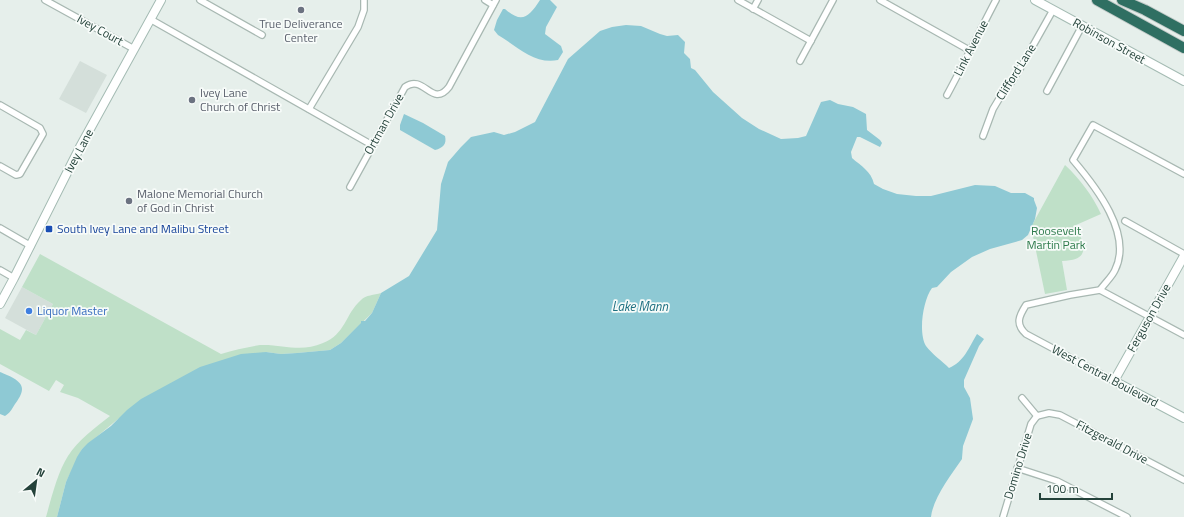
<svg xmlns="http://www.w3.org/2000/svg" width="1184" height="517" font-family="'Titillium Web',sans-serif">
	<rect width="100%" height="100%" fill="#e6efeb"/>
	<g fill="#d4dfda">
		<polygon points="80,61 107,75 86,113 59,99"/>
		<polygon points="22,287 53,304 36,335 5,318"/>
	</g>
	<g fill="#bfe0c8">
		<path d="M1065 165C1080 179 1092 195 1101 214L1076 225C1084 245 1092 260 1062 261L1067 290 1045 294 1031 227Z"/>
		<path d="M40 254 221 354C234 350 247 347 260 345 283 344 300 353 323 343 346 334 345 314 361 300 366 295 374 295 381 293L372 313 341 343 330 350 297 353 281 354 266 352 118 419 82 449 66 482 57 517H46C51 499 58 471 68 456 78 440 95 428 110 416L78 398 60 392 64 385 56 380 49 391 0 364V329L20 340 26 330 36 335 53 304 22 287Z"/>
	</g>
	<g fill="#8ec9d4">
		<path d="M540 0H550L557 7 546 27 545 34 561 46 563 52 558 60C535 65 517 46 498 35L494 30 497 20 503 9H505C522 24 529 17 540 0Z"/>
		<path d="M626 25 641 26 660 34 667 36 678 35 685 42 684 53 690 59 691 68 695 70 713 92 742 118 759 129 781 139 798 138 806 136 821 102 830 100 838 104 853 107 866 114 867 130 880 140 882 143 880 147 860 137H857L851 152 852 158C861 166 871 171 874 184L883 189 897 194 916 196H931L975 185 995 186 1011 193H1025L1034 198V200L1037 208 1035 219 1028 235 1022 240 990 249 972 257 951 272 937 287 932 288C923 300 918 333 926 346 932 354 942 361 949 368 964 362 969 347 977 334L984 339 979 346 964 380V387L970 398 973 419 963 446 962 458V459C951 475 933 498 931 517H57L66 482 77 457 82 449 88 443 111 426 127 410 141 399 200 367 241 354 266 352 281 354 297 353 330 350 341 343 361 323V321H365L372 313 381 293 409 276 437 230 441 184 448 162 461 147 471 137 494 132 504 135 515 132 535 122 568 59 600 31 612 27Z"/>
		<path d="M404 114 423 123 445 136C447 144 443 148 435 150L400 130V125Z"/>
		<path d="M0 372C7 375 22 380 22 389 22 394 18 400 15 404 12 409 10 413 5 416L0 414Z"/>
	</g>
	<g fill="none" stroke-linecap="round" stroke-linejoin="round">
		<defs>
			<g id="street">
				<polyline points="45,0 134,49"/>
				<polyline points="200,0 262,35"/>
				<polyline points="485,0 493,5"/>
				<polyline points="738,0 811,41"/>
				<polyline points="880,0 969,50"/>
				<polyline points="753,9 758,0"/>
				<polyline points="150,19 372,145"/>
				<polyline points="800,61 833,0"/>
				<polyline points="1047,91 1082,26"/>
				<path d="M947 95C964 64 979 32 996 0"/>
				<polyline points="0,105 40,128 43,134 20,174 16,175 0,166"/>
				<polyline points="309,109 358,27 364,10 364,0"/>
				<polyline points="983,136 993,109 999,99 1007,89 1021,67 1053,10"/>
				<path d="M350 187 405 87C424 73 432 109 449 87L496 0"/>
				<polyline points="1125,221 1184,254"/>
				<polyline points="0,228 31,246"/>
				<polyline points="0,270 14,278"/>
				<polyline points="1100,290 1184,335"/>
				<path d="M1114 381 1026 334C1015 324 1019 316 1026 305L1070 295 1100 290C1104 284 1112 277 1115 270 1133 234 1096 187 1073 160L1093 125 1184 174"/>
				<polyline points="1022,398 1037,416"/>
				<polyline points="1037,416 1049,413 1060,415 1184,480"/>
				<polyline points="1017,468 1057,481 1127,517"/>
				<polyline points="1003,517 1031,424 1037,416"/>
			</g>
			<g id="secondary">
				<polyline points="1035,0 1184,81"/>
				<polyline points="1184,256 1114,381 1184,418"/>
				<polyline points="0,304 14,278 80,147 161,0"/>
			</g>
			<g id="highway">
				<polyline points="1097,0 1184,48"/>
				<polyline points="1122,0 1145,10 1184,31"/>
			</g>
		</defs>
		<use href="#street" stroke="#a8b8b2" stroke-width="8"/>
		<use href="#secondary" stroke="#a4bbb3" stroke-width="10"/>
		<use href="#highway" stroke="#c2cac8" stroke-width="12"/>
		<use href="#street" stroke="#fff" stroke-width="5.5"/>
		<use href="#secondary" stroke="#fff" stroke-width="8"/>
		<use href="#highway" stroke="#2f6f62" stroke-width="10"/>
	</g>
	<g fill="#6b7280" stroke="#f7fbf9" stroke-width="1.5">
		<circle cx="301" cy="10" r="4"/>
		<circle cx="192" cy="100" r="4"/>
		<circle cx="129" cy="201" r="4"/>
	</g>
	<rect fill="#1a4fb4" stroke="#f7fbf9" stroke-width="1.5" x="45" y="225" width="8" height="8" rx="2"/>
	<circle fill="#3f7fe0" stroke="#f7fbf9" stroke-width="1.5" cx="29" cy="311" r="4"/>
	<g text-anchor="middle" stroke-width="3.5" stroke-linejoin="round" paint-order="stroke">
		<g font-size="12" fill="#5b616d" stroke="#f7fbf9" text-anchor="start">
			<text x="301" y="28" text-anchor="middle">True Deliverance<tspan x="301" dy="14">Center</tspan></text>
			<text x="200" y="97">Ivey Lane<tspan x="200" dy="14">Church of Christ</tspan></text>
			<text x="137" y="198">Malone Memorial Church<tspan x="137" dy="14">of God in Christ</tspan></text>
		</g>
		<g font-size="12" fill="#24423a" stroke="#f7fbf9">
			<text transform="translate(100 30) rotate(29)" y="4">Ivey Court</text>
			<text transform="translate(1109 41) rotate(29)" y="4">Robinson Street</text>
			<text transform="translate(971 48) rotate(-63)" y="4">Link Avenue</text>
			<text transform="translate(1016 72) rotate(-58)" y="4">Clifford Lane</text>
			<text transform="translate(384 124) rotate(-61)" y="4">Ortman Drive</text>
			<text transform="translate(79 151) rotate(-62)" y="4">Ivey Lane</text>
			<text transform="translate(1149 318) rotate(-61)" y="4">Ferguson Drive</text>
			<text transform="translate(1105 376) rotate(28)" y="4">West Central Boulevard</text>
			<text transform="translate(1112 442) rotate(28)" y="4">Fitzgerald Drive</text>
			<text transform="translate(1018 466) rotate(-73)" y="4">Domino Drive</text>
		</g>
		<g font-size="12" fill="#164399" stroke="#f7fbf9" text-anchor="start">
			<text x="57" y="233">South Ivey Lane and Malibu Street</text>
		</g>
		<g font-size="12" fill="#2d7a4b" stroke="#f7fbf9">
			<text x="1056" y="235">Roosevelt<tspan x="1056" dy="14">Martin Park</tspan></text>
		</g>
		<g font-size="12" fill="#366cbe" stroke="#f7fbf9" text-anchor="start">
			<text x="37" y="315">Liquor Master</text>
		</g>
		<g font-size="13" font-style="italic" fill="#1c6f80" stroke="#f7fbf9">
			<text x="640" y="311">Lake Mann</text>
		</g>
	</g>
	<g transform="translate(36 481) rotate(29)" stroke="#f7fbf9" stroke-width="3" paint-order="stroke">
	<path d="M0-3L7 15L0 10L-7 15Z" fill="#24423a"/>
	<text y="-6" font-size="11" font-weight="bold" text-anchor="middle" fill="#24423a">N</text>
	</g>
	<path d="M1040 493v6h72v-6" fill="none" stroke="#24423a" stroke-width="2"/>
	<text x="1046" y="493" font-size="12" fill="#24423a" stroke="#f7fbf9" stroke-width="3" paint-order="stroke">100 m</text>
</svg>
